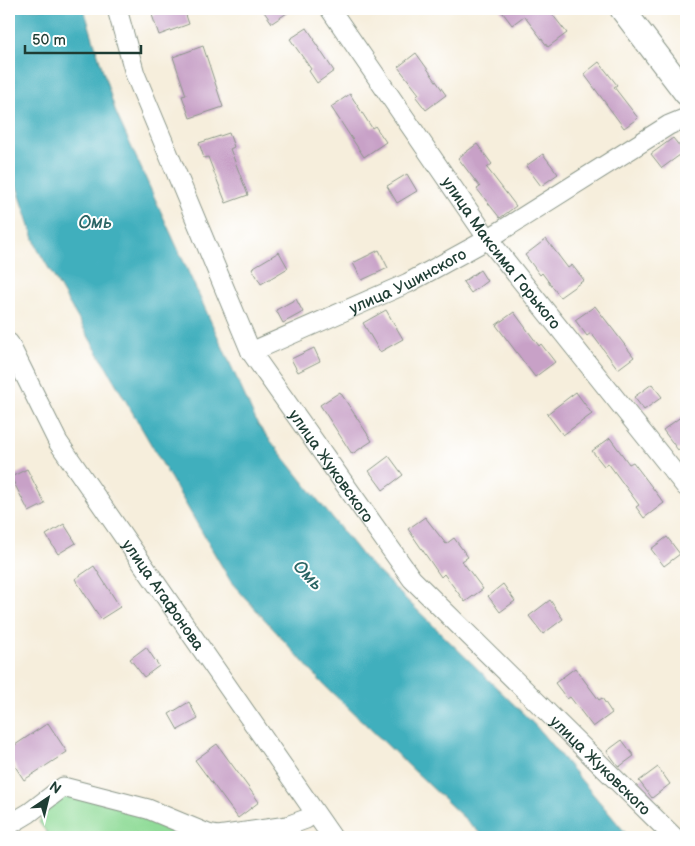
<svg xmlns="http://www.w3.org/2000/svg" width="695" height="846" font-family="'Balsamiq Sans',sans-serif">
	<rect width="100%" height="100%" fill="#fff"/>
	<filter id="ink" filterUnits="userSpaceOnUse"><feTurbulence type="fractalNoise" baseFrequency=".02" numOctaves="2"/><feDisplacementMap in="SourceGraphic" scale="10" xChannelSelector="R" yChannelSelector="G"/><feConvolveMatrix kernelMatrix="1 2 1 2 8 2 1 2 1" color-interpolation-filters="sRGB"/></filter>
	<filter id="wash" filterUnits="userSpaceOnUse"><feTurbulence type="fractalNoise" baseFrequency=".0096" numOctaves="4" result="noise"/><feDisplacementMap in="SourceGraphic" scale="20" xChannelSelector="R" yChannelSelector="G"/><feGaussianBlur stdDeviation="1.12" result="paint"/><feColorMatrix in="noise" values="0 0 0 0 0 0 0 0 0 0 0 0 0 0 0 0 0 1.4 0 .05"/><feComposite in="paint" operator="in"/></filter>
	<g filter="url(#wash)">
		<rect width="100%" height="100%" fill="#f6eedc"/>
		<polygon fill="#90db98" stroke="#588c66" points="61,792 152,815 206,837 50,837 39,822"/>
		<polygon fill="#41afbd" stroke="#307678" points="9,9 84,9 116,113 258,425 364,558 535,725 629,837 484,837 323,684 231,582 37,248 9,162"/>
		<g id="blocks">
			<g fill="#c8a1c7">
				<polygon points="169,9 184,9 189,24 159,35 152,15"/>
				<polygon points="262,9 293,9 272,23"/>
				<polygon points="500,9 548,9 567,33 548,47 524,16 512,25"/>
				<polygon points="307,28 315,40 314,41 334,71 317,83 309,71 311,69 290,39"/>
				<polygon points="203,46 223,107 190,118 182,96 186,95 173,57"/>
				<polygon points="416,53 446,95 426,110 416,97 419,94 398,67"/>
				<polygon points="599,62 617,85 614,87 638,118 624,128 584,74"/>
				<polygon points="350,94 372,128 375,126 386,142 364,157 331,107"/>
				<polygon points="229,133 234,147 230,149 248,195 226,203 208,157 204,158 199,143"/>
				<polygon points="673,138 684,152 662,168 651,154"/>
				<polygon points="477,144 492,164 487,168 516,206 500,218 477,189 480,187 458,158"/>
				<polygon points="543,154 558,174 541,186 526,166"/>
				<polygon points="407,174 417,191 397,203 387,186"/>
				<polygon points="546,239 568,268 572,265 584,280 560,297 542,273 540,275 525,255"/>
				<polygon points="379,250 388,268 362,280 353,263"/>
				<polygon points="279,252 288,268 261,284 252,268"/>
				<polygon points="480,270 487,281 471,293 463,282"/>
				<polygon points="296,299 303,312 283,323 276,310"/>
				<polygon points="595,306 634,357 618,369 591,333 587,336 575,320"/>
				<polygon points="386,310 403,339 380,352 363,323"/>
				<polygon points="514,312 539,346 541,344 555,362 535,377 496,325"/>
				<polygon points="314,348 320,361 298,372 291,359"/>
				<polygon points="652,384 662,397 644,410 634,397"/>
				<polygon points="340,392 372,441 352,454 320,405"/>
				<polygon points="576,392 592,414 563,435 547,414"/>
				<polygon points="686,413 686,444 678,450 663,430"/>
				<polygon points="610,438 629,464 633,462 664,503 644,518 636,507 639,505 608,463 604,466 592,451"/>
				<polygon points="389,456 403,475 383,490 369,471"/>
				<polygon points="27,469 45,504 29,512 11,477"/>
				<polygon points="425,517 446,544 454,538 468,557 462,561 483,589 465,602 444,574 441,577 408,529"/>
				<polygon points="64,524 76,543 58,554 46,535"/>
				<polygon points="667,537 680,554 664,566 651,549"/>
				<polygon points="94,566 120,607 101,619 75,579"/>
				<polygon points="503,584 515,601 500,612 488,596"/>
				<polygon points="550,600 563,619 543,634 529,616"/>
				<polygon points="146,647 159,666 144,677 130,659"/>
				<polygon points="575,668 599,700 602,698 612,713 593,727 570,697 567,699 555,683"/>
				<polygon points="189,702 198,719 178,730 169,714"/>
				<polygon points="48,723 67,752 24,780 9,757 9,749"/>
				<polygon points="622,740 634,756 619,767 607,751"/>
				<polygon points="217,744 259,802 238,818 195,760"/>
				<polygon points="658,767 670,784 652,798 639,781"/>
			</g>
		</g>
	</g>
	<g filter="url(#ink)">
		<use href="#blocks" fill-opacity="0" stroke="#8a9688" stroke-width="1"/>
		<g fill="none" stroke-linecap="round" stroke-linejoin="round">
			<defs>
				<g id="minor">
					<path id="s1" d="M117 9 135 74 251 352 412 579 674 837"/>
					<path id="s2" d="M330 9 488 239 686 487"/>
					<path id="s3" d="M9 343 58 442 332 837"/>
					<path id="s4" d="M251 352 408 283 488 239 669 125 686 118"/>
					<polyline points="9,825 29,813 63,787 148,809 208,834 218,836 287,826 306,819"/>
				</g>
				<polyline id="major" points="622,9 686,93"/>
			</defs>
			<use href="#minor" stroke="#8a9688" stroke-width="21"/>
			<use href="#major" stroke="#8a9688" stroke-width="26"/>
			<use href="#minor" stroke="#fff" stroke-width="19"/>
			<use href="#major" stroke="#fff" stroke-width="24"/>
		</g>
	</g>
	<g text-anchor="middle" stroke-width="4" stroke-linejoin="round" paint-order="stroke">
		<g font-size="16" fill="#1f3d34" stroke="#fff">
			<text dy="6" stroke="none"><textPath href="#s2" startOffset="298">улица Максима Горького</textPath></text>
			<text dy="6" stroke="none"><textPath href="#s4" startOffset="172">улица Ушинского</textPath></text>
			<text dy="6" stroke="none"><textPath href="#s1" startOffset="508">улица Жуковского</textPath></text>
			<text dy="6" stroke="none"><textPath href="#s3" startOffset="296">улица Агафонова</textPath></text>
			<text dy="6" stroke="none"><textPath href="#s1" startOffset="912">улица Жуковского</textPath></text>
		</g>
		<g font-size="18" font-style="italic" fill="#2b6564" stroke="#fff">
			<text x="95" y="228">Омь</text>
			<text transform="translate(308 575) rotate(46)" y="6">Омь</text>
		</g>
	</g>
	<rect width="695" height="846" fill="none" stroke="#fff" stroke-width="30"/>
	<g transform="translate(48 798) rotate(35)" stroke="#ffffff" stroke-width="4" paint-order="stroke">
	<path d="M0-4L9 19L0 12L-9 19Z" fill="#1f3d34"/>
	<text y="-8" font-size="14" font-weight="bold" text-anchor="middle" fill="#1f3d34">N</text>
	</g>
	<path d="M25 45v8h116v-8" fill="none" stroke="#1f3d34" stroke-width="2.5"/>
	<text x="32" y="45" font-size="15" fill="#1f3d34" stroke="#ffffff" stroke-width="4" paint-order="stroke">50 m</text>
</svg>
